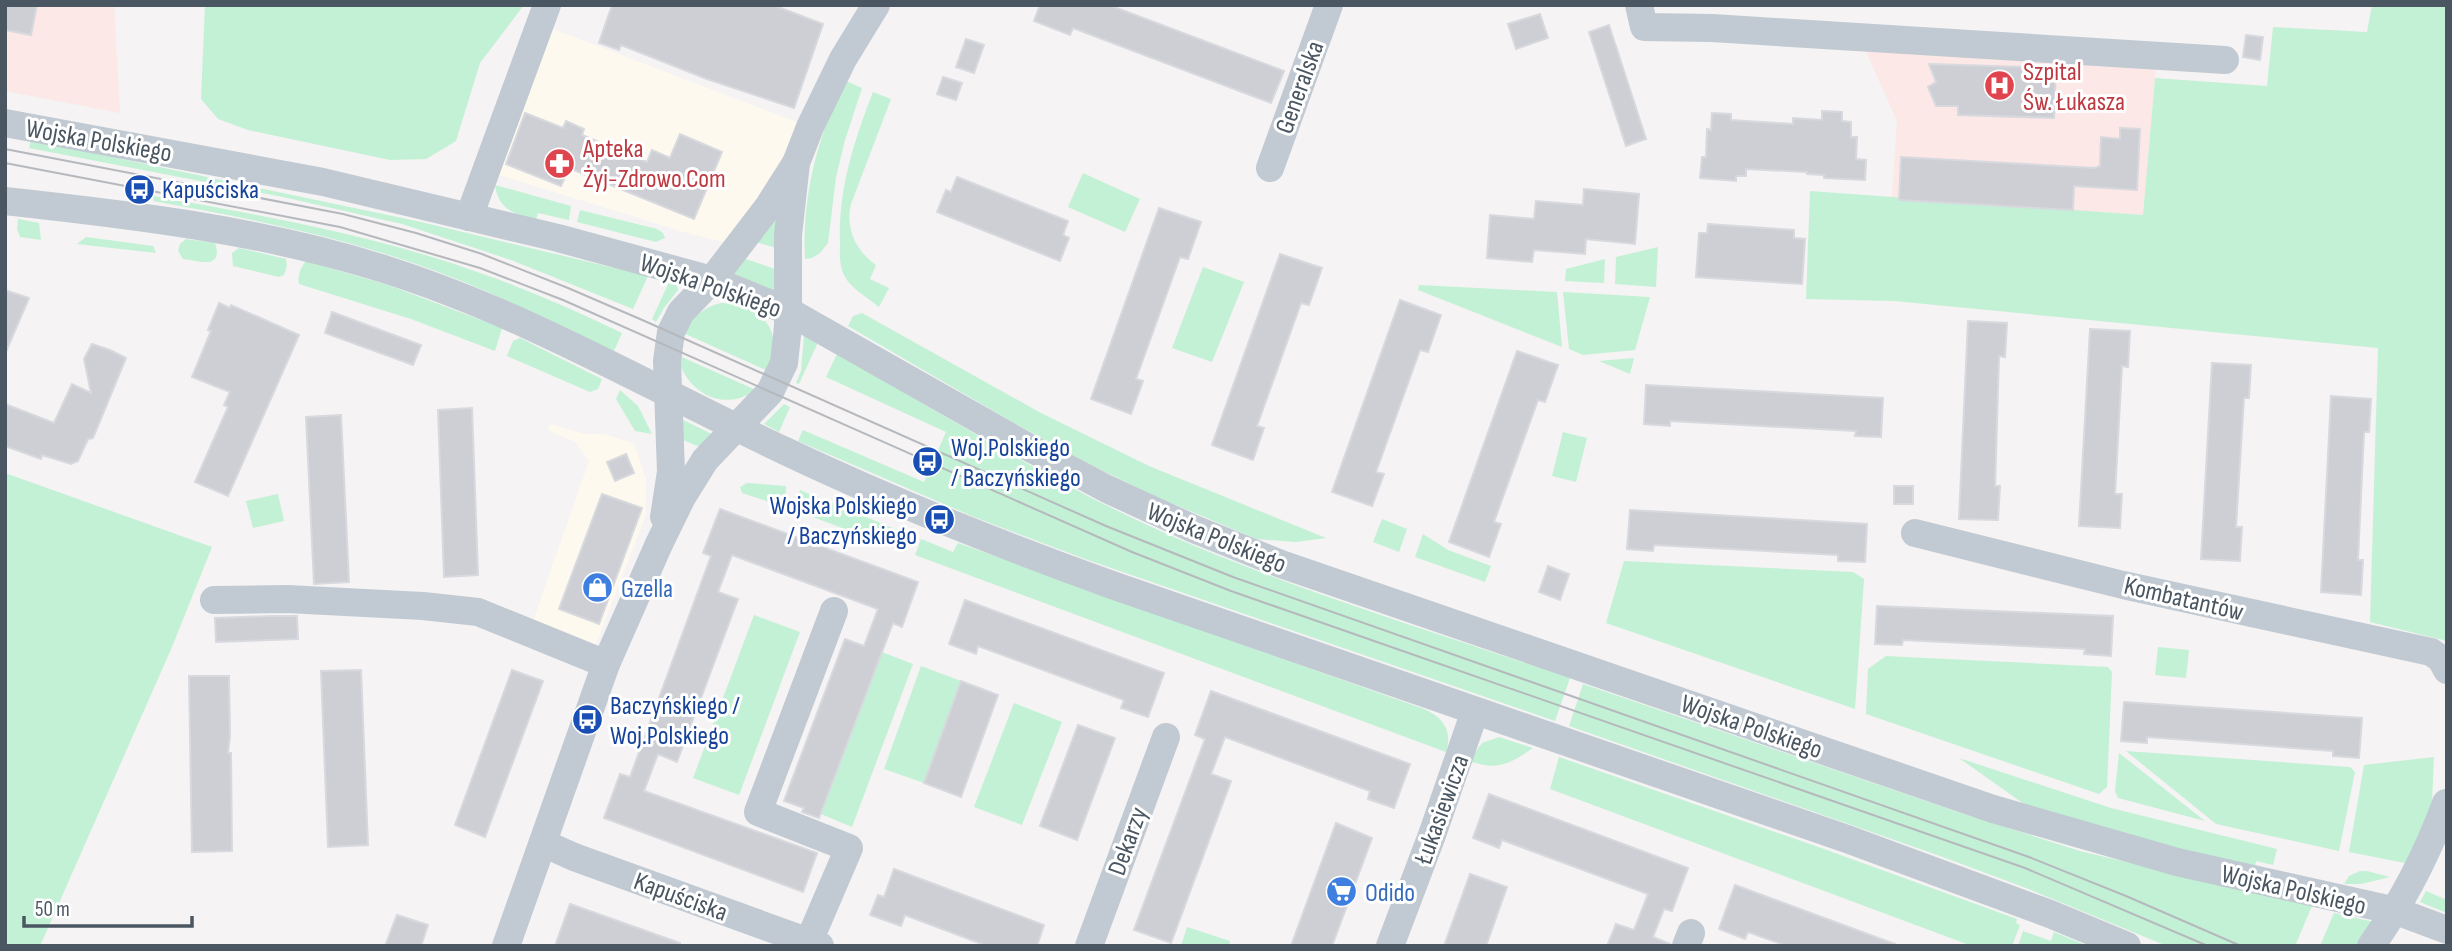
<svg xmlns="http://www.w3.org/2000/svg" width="2452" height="951" font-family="'Sofia Sans Condensed',sans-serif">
	<rect width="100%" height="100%" fill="#f5f3f3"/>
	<g fill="#fdf9ef">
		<polygon points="540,24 810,127 738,246 680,231 486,171"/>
		<polygon points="550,424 584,434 604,434 634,443 646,478 646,515 591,657 529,632 589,461 575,442 548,430"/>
	</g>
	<g fill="#fce8e6">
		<polygon points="5,5 114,5 120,113 5,91"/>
		<polygon points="1860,38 2157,56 2143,215 1892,198 1897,121"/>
	</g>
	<g fill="#c3f1d5">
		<polygon points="205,5 524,5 480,63 456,141 426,159 390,160 248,130 218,119 201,99"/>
		<polygon points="2372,5 2447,5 2447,641 2370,622 2378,348 1894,301 1806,299 1810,191 2143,215 2155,78 2267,86 2273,27 2367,32"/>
		<path d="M844 80 862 88 845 140 836 177 828 243 820 253 812 258 805 259C802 193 818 139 844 80Z"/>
		<path d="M873 92 891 99 851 204C845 228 856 251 876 265L870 279 889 288 879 307C868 298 850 288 844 275 839 265 840 254 840 243 838 190 854 141 873 92Z"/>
		<polygon points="31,140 421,222 648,276 633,309 511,260 402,224 283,197 29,148"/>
		<polygon points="1083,173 1140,199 1125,232 1068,207"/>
		<path d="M495 185 571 206 569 220 538 213 536 220C515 214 498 210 495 185Z"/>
		<path d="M154 196C264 216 375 235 480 273 529 290 576 311 622 333L614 351C570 331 527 309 483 290 378 244 265 221 153 201Z"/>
		<polygon points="778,208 780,249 752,241"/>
		<polygon points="580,210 657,229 663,233 665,238 656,242 577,222"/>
		<polygon points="18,219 39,223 41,240 20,237 17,229"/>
		<polygon points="86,237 153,246 156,253 77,244"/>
		<path d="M186 239 215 243C224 270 199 261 183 259L178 251 180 244Z"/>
		<polygon points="1658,247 1656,287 1615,284 1616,257"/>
		<polygon points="239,248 286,259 287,266 284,275 279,277 233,266 232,253"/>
		<polygon points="740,257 778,270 776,292 730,273"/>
		<polygon points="1605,259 1604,283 1565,281 1566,269"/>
		<path d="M306 261 388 285 502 328 495 351 411 319 299 284C297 276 301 267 306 261Z"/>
		<polygon points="1203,267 1244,282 1212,362 1172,348"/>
		<polygon points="669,282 677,285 678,290 664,308 656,322 652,319"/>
		<polygon points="1419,285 1557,292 1562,347 1418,290"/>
		<polygon points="1563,292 1650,297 1635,350 1583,355 1569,349"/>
		<path d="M721 303C742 303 769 314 773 338 775 348 771 362 770 372L681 332C694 317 702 308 721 303Z"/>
		<polygon points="862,313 1041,413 1149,466 1326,538 1296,542 1257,539 1159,498 1095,467 1014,423 848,326 853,316"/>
		<polygon points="804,335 818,342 799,384 796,383 801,371"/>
		<polygon points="520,338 602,379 598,389 590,392 507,356 513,341"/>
		<path d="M837 354C945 415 1052 483 1167 534 1297 591 1435 632 1570 678L1555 721 1085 559 974 517 798 441 803 430 924 482 946 432 826 377Z"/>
		<path d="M677 355 756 390C722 414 685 391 677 355Z"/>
		<polygon points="1634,358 1630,374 1599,361"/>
		<polygon points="620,390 638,406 652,434 635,431 616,399"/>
		<polygon points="784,404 790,407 779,432 764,424"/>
		<polygon points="681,419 714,435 702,448 683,440"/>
		<polygon points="1563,432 1587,438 1576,482 1552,476"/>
		<polygon points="5,473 212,547 172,647 40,946 5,946"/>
		<polygon points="747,483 786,486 785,507 742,493 740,487"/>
		<polygon points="800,490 912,536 906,552 797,511"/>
		<polygon points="278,494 284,521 253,528 246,501"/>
		<polygon points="1382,519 1407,529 1399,552 1373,542"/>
		<polygon points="1423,534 1448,550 1491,566 1485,582 1415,557"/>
		<path d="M921 539 953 552 958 543 1424 709C1443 717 1453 731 1446 752L915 555Z"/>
		<polygon points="1624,561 1853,572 1864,579 1855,709 1606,623"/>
		<polygon points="754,615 800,632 739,795 693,778"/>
		<polygon points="2158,647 2189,650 2186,678 2155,675"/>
		<polygon points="882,652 913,664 852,827 821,814"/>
		<polygon points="1886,656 2108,667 2112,672 2107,787 2099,794 1866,714 1868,669"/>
		<polygon points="921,666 961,681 924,783 884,769"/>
		<polygon points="1583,684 1964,814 2080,851 2312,906 2295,946 2167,946 2026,888 1940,856 1569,726"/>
		<polygon points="1014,703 1062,722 1022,825 974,807"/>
		<path d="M1499 737 1533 748C1509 764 1498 771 1469 761L1482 743Z"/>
		<polygon points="2126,751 2350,767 2355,772 2339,851 2216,824"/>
		<polygon points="2119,753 2205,821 2118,798 2115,791"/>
		<polygon points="1559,757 1824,849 2017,919 2016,923 2020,925 2012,946 1972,946 1550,789"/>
		<polygon points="2434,757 2432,803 2410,864 2349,852 2364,765"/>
		<polygon points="1959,758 2111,808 2277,849 2273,865 2256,861 2255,868 2145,841 2034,811"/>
		<polygon points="2360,871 2367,871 2390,877 2361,884 2344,884 2349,876"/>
		<polygon points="2426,891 2447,900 2447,913 2420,902"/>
		<polygon points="2334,913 2374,922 2358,946 2320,946"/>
		<polygon points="1187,927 1230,941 1229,946 1181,946"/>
		<polygon points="2023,931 2051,941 2054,932 2088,946 2018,946"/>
	</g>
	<g fill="#cdcfd5" stroke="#d7d9de" stroke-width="2">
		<polygon points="5,5 37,5 31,35 5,30"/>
		<polygon points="612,5 773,5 823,24 794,108 707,79 621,45 619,50 599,43"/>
		<polygon points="1040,5 1109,5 1284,71 1271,103 1073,28 1070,35 1034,21"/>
		<polygon points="1540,14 1548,38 1516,49 1508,24"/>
		<polygon points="1609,25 1646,139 1626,146 1589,32"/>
		<polygon points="2246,35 2263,37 2260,60 2243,57"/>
		<polygon points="966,39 984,45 974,73 956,67"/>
		<polygon points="1929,64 2056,68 2054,118 1958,115 1958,106 1936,106 1928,87 1936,82"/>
		<polygon points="943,77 962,83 956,100 937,94"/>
		<polygon points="1822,111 1842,112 1842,121 1851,122 1851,137 1857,137 1856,159 1866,160 1865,180 1824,178 1824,175 1807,174 1807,172 1746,169 1746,176 1736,176 1736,181 1700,178 1702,157 1706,157 1707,129 1711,130 1712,113 1731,114 1731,120 1793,124 1793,118 1822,120"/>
		<polygon points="525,113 563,128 566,121 584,129 582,135 647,162 652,150 670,158 680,134 722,152 694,219 569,168 561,186 506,164"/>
		<polygon points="2120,128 2140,129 2137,190 2074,186 2073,210 1899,200 1901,157 2095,168 2100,166 2101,137 2120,139"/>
		<polygon points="957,177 1068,221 1063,235 1069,238 1060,261 937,212 946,190 951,192"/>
		<polygon points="1584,189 1639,194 1635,244 1586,239 1585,254 1534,250 1532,262 1487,258 1490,215 1534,219 1536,201 1583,205"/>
		<polygon points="1159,208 1201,222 1188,259 1180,257 1136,379 1143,381 1131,414 1091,399"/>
		<polygon points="1708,224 1794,230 1794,238 1805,239 1802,284 1696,277 1699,233 1707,233"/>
		<polygon points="1280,254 1322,268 1309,305 1301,303 1257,426 1264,428 1253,460 1212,445"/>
		<polygon points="5,290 29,298 5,354"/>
		<polygon points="1400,300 1441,315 1428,352 1420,350 1376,472 1384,474 1372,506 1332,492"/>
		<polygon points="219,303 230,308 231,305 299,335 228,496 195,482 228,407 224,405 230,392 192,377 211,331 208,330"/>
		<polygon points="332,312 421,345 413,365 325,333"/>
		<polygon points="1968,321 2007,323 2005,357 1999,356 1995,486 2000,486 1998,520 1959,519"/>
		<polygon points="2090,329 2130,331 2128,367 2122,366 2115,494 2122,494 2120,528 2079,526"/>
		<polygon points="92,344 110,350 126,358 93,438 88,439 78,461 71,464 42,455 41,459 5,446 5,404 54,423 72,384 91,393 84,359"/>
		<polygon points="1517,351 1558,365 1545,402 1538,400 1494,522 1501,524 1489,557 1449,542"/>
		<polygon points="2212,363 2251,365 2249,398 2244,398 2236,527 2242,527 2240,561 2201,559"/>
		<polygon points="1646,385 1883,398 1881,437 1855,436 1856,431 1670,421 1670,426 1644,424"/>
		<polygon points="2331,396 2371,399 2369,432 2364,432 2358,560 2363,560 2361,595 2321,592"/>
		<polygon points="472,408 478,575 444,577 438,410"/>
		<polygon points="341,415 349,582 314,584 306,417"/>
		<polygon points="626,454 634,473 615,481 607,462"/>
		<rect x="1894" y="486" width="19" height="18"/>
		<polygon points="602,494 642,508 599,624 559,609"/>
		<polygon points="720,509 918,582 902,627 893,623 819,818 802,812 804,808 784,801 845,639 864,646 878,609 732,555 718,592 738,599 677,762 658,754 644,791 817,853 803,892 604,818 620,774 630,777 711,556 703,553"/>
		<polygon points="1630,510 1867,524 1865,562 1838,561 1838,555 1654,545 1653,551 1627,549"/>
		<polygon points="1548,566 1569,574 1560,600 1539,592"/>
		<polygon points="965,600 1164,673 1148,717 1121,708 1124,700 978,646 976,654 949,644"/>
		<polygon points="1877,606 2113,616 2111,656 2084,654 2085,649 1903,640 1902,645 1875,644"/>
		<polygon points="273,616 297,616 298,639 216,642 215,618"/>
		<polygon points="361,670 368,845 328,847 321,671"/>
		<polygon points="512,670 543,681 485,837 455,825"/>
		<polygon points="189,676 229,676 230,736 228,753 231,753 232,851 192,852"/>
		<polygon points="961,681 998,695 961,797 924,783"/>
		<polygon points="1211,691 1410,764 1394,808 1368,799 1370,791 1225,737 1211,774 1231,781 1171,943 1134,930 1205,739 1195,735"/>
		<polygon points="2124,702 2362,718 2359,758 2333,756 2333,751 2147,737 2147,743 2121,741"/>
		<polygon points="1078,725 1115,738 1077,840 1040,826"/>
		<polygon points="1489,794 1688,868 1672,911 1664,909 1653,937 1670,944 1670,946 1607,946 1616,924 1634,930 1648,894 1502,840 1499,848 1473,838"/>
		<polygon points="1336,823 1372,838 1332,946 1291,946"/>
		<polygon points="894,869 1044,925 1037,946 987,946 905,915 901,926 870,915 878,895 884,897"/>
		<polygon points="1470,874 1507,887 1486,946 1444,946"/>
		<polygon points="1735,885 1895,944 1894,946 1787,946 1748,932 1745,939 1719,929"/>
		<polygon points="570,904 680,943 680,946 555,946"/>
		<polygon points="397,915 428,925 421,946 385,946"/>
	</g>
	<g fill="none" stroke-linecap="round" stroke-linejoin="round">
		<g stroke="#c1cad2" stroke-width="28">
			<polyline points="1639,5 1644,27 1712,28 2225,60"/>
			<polyline points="5,123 323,182 558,238 712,280 788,311 1026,446 1107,489 1194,529 1281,564 1993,809 2177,862 2396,911 2447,930"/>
			<polyline points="1270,168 1329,5"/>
			<path d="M5 201C133 215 261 230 384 269 524 313 651 388 783 450 890 501 1001 545 1112 585L1847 839 2050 914 2127 946"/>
			<polyline points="469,217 547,5"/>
			<polyline points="664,517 671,472 667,361 671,332 681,312 712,280 768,207 796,163 810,127 843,59 876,5"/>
			<polyline points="1915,533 2123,585 2431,652 2441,659 2447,670"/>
			<polyline points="214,600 287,599 423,606 478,612 606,664"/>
			<polyline points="543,843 574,857 820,946"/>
			<polyline points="506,946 606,664 659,544 682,497 705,460 770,392 784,363 788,326 788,235 796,163"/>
			<polyline points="807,946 849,848 758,812 834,611"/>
			<polyline points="1089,946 1166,737"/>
			<polyline points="1390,946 1432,835 1475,711"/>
			<polyline points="1686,946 1691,933"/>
			<path d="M2371 946C2403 901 2427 855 2446 803"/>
		</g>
		<g stroke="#b5b8bd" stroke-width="2">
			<polyline points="5,149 343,214 416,233 482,254 568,288 640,319 1106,526 1233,577 2029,857 2126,896 2241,946"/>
			<polyline points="5,163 340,227 480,268 563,300 1132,552 1231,591 1397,649 2025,868 2208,946"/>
		</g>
	</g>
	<defs>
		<symbol id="hospital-disc" viewBox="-11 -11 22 22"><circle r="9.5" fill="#e0444e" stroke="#fff"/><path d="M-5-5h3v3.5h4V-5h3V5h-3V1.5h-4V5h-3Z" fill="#fff"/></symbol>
		<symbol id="pharmacy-disc" viewBox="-11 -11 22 22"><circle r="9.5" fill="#e0444e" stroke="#fff"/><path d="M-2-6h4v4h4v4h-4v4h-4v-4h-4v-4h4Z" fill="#fff"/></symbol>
		<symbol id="bus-disc" viewBox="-11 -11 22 22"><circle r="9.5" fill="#1a4fb4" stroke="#fff"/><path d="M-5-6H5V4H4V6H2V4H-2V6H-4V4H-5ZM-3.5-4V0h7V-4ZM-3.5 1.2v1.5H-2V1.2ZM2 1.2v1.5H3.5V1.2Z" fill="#fff"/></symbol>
		<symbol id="shop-disc" viewBox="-11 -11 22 22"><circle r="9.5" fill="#3f7fe0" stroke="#fff"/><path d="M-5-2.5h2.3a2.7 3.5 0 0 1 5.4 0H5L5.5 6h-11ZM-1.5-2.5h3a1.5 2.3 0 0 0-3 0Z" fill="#fff"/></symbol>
		<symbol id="supermarket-disc" viewBox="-11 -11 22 22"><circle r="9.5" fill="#3f7fe0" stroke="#fff"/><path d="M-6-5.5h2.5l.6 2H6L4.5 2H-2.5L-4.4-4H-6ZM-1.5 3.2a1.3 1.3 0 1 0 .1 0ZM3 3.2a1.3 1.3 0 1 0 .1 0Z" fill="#fff"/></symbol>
	</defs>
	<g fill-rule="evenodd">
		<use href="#hospital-disc" x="1982" y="68" width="35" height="35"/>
		<use href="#pharmacy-disc" x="542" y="146" width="35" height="35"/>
		<use href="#bus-disc" x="122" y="172" width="35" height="35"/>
		<use href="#bus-disc" x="910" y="444" width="35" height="35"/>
		<use href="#bus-disc" x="922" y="502" width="35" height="35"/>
		<use href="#shop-disc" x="580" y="570" width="35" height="35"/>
		<use href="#bus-disc" x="570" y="702" width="35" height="35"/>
		<use href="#supermarket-disc" x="1324" y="874" width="35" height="35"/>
	</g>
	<g text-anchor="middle" stroke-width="6" stroke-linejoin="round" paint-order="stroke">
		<g font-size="26" fill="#be3a42" stroke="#fff" text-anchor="start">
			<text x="2023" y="80">Szpital<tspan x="2023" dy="30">Św. Łukasza</tspan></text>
			<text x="583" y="157">Apteka<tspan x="583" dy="30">Żyj-Zdrowo.Com</tspan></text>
		</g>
		<g font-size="26" fill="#4a5661" stroke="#fff">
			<text transform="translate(1299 87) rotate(-70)" y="9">Generalska</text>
			<text transform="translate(99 140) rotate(10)" y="9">Wojska Polskiego</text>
			<text transform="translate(711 285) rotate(19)" y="9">Wojska Polskiego</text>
			<text transform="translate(1217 537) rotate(22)" y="9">Wojska Polskiego</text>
			<text transform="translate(2184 598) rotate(13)" y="9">Kombatantów</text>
			<text transform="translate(1752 726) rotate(19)" y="9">Wojska Polskiego</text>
			<text transform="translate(1441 809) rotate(-70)" y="9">Łukasiewicza</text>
			<text transform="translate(1127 841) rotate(-70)" y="9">Dekarzy</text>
			<text transform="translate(2294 889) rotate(13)" y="9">Wojska Polskiego</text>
			<text transform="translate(681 896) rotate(20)" y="9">Kapuściska</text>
		</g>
		<g font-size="26" fill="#164399" stroke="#fff" text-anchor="start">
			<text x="162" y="198">Kapuściska</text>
			<text x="951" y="456">Woj.Polskiego<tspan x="951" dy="30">/ Baczyńskiego</tspan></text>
			<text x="917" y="514" text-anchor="end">Wojska Polskiego<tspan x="917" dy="30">/ Baczyńskiego</tspan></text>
			<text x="610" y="714">Baczyńskiego /<tspan x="610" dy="30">Woj.Polskiego</tspan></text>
		</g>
		<g font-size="26" fill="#366cbe" stroke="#fff" text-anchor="start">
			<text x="621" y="597">Gzella</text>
			<text x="1365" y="901">Odido</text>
		</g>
	</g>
	<rect width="2452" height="951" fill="none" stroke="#4a5661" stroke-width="14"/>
	<path d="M24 916v10h168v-10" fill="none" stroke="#4a5661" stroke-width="3.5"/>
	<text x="35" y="916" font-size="21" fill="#4a5661" stroke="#ffffff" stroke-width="5" paint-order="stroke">50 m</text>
</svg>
